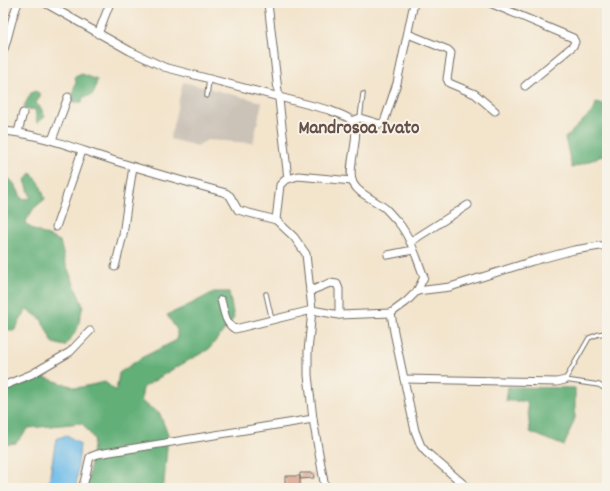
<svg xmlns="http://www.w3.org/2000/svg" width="610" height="491" font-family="Dekko,sans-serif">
	<rect width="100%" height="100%" fill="#f7f3e8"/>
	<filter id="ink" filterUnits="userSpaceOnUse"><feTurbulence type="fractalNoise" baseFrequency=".025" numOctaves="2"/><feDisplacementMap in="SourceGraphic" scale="8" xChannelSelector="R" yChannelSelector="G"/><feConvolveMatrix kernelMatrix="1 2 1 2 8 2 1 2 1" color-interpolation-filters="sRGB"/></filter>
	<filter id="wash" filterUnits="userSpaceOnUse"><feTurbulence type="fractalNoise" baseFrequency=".012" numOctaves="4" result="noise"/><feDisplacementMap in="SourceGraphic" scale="16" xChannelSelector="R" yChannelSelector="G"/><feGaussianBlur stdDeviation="0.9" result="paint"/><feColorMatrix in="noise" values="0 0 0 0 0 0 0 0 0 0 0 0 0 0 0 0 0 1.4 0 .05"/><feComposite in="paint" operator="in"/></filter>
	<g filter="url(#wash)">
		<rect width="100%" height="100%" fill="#f3e4cc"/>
		<polygon fill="#cbc2b8" points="183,82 262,102 253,143 207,140 197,146 170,139"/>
		<g fill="#62af78" stroke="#466d52">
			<path d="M82 74 97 80C94 91 97 96 83 97L82 102H74L71 98 76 82 75 77Z"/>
			<polygon points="35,91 39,93 40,96 36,103 41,108 45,117 37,123 35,109 25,110 24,106 31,93"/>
			<polygon points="607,97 607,154 572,168 565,138 594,110 596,103 604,104"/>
			<path d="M31 173 39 182 45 199 34 208 25 223 34 230 60 241 65 262 83 306 77 330 65 346 53 343 41 319 27 309 14 331 3 328V176C13 178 18 190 22 199L31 198 25 180Z"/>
			<polygon points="214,292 229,292 234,318 209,349 168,372 143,388 141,401 160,414 168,435 164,483 161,488 87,488 94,439 82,423 29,428 16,443 3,445 3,392 43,377 77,388 105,382 116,391 119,373 141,358 177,340 177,330 167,315 187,306"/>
			<polygon points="508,387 575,388 575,418 564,446 530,432 527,401 506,401"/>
		</g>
		<polygon fill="#6fbce9" stroke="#4d748a" points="67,435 80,444 76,488 48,488 56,439"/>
		<g id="blocks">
			<polygon fill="#d59783" points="300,473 313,473 314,478 300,479 300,488 285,488 285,476 300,476 300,479"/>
		</g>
	</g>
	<g filter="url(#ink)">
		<use href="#blocks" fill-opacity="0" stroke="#716c63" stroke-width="1"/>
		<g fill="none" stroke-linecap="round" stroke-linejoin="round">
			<defs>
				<g id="lane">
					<polyline points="207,96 209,79"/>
					<polyline points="360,118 363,94"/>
					<polyline points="266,294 272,320"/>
					<polyline points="607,333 599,334 589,338 565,380 599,385 607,390"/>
				</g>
				<g id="street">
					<path d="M45 3 130 51 164 67 329 110C336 113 345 115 351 120 363 131 347 165 352 180 355 193 376 200 386 209 390 213 394 218 398 222 411 238 417 259 424 277L417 291 406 302 391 313 394 332 415 431 421 446 426 452 468 488"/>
					<polyline points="268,3 288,179"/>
					<polyline points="490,3 573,38 575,42 573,46 525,86"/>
					<polyline points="98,34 110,3"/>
					<polyline points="408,34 448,50 451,53 447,79 449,83 475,94 495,111"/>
					<path d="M3 52C9 36 11 19 18 3"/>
					<polyline points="352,121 360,118 380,124 384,122 397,83 414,3"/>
					<path d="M3 131C40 134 74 148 109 159 147 171 186 182 226 193L230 196 238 210 276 220 294 237 306 254 312 310 339 315 391 313"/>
					<polyline points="18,132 23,113"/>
					<polyline points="52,140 68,97"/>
					<polyline points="276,220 280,185 285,180 298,176 352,181"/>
					<polyline points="56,227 82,151"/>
					<polyline points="410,242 468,205"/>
					<polyline points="388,255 413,250"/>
					<polyline points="115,267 123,235 128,199 133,167"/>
					<polyline points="310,291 330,283 337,284 339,289 339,315"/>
					<polyline points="417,291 450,287 533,261 574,250 607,245"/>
					<polyline points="404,379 557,382 565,380"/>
					<polyline points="3,386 32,374 70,352 90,331"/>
					<polyline points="313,419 325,488"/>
					<path d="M82 488C86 478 87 468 90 457L98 454 313 419 308 375V352L312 310 235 329C225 324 224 310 221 300"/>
				</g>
			</defs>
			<use href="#lane" stroke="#716c63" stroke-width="5.5"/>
			<use href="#street" stroke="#716c63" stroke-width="9"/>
			<use href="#lane" stroke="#fff" stroke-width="3.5"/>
			<use href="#street" stroke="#fff" stroke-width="7"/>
		</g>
	</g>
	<g text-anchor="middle" stroke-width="4" stroke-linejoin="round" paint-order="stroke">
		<g font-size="19" font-weight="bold" fill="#66514a" stroke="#f7f3e8">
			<text x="359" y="133">Mandrosoa Ivato</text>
		</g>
	</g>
	<rect width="610" height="491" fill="none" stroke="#f7f3e8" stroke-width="16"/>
</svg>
